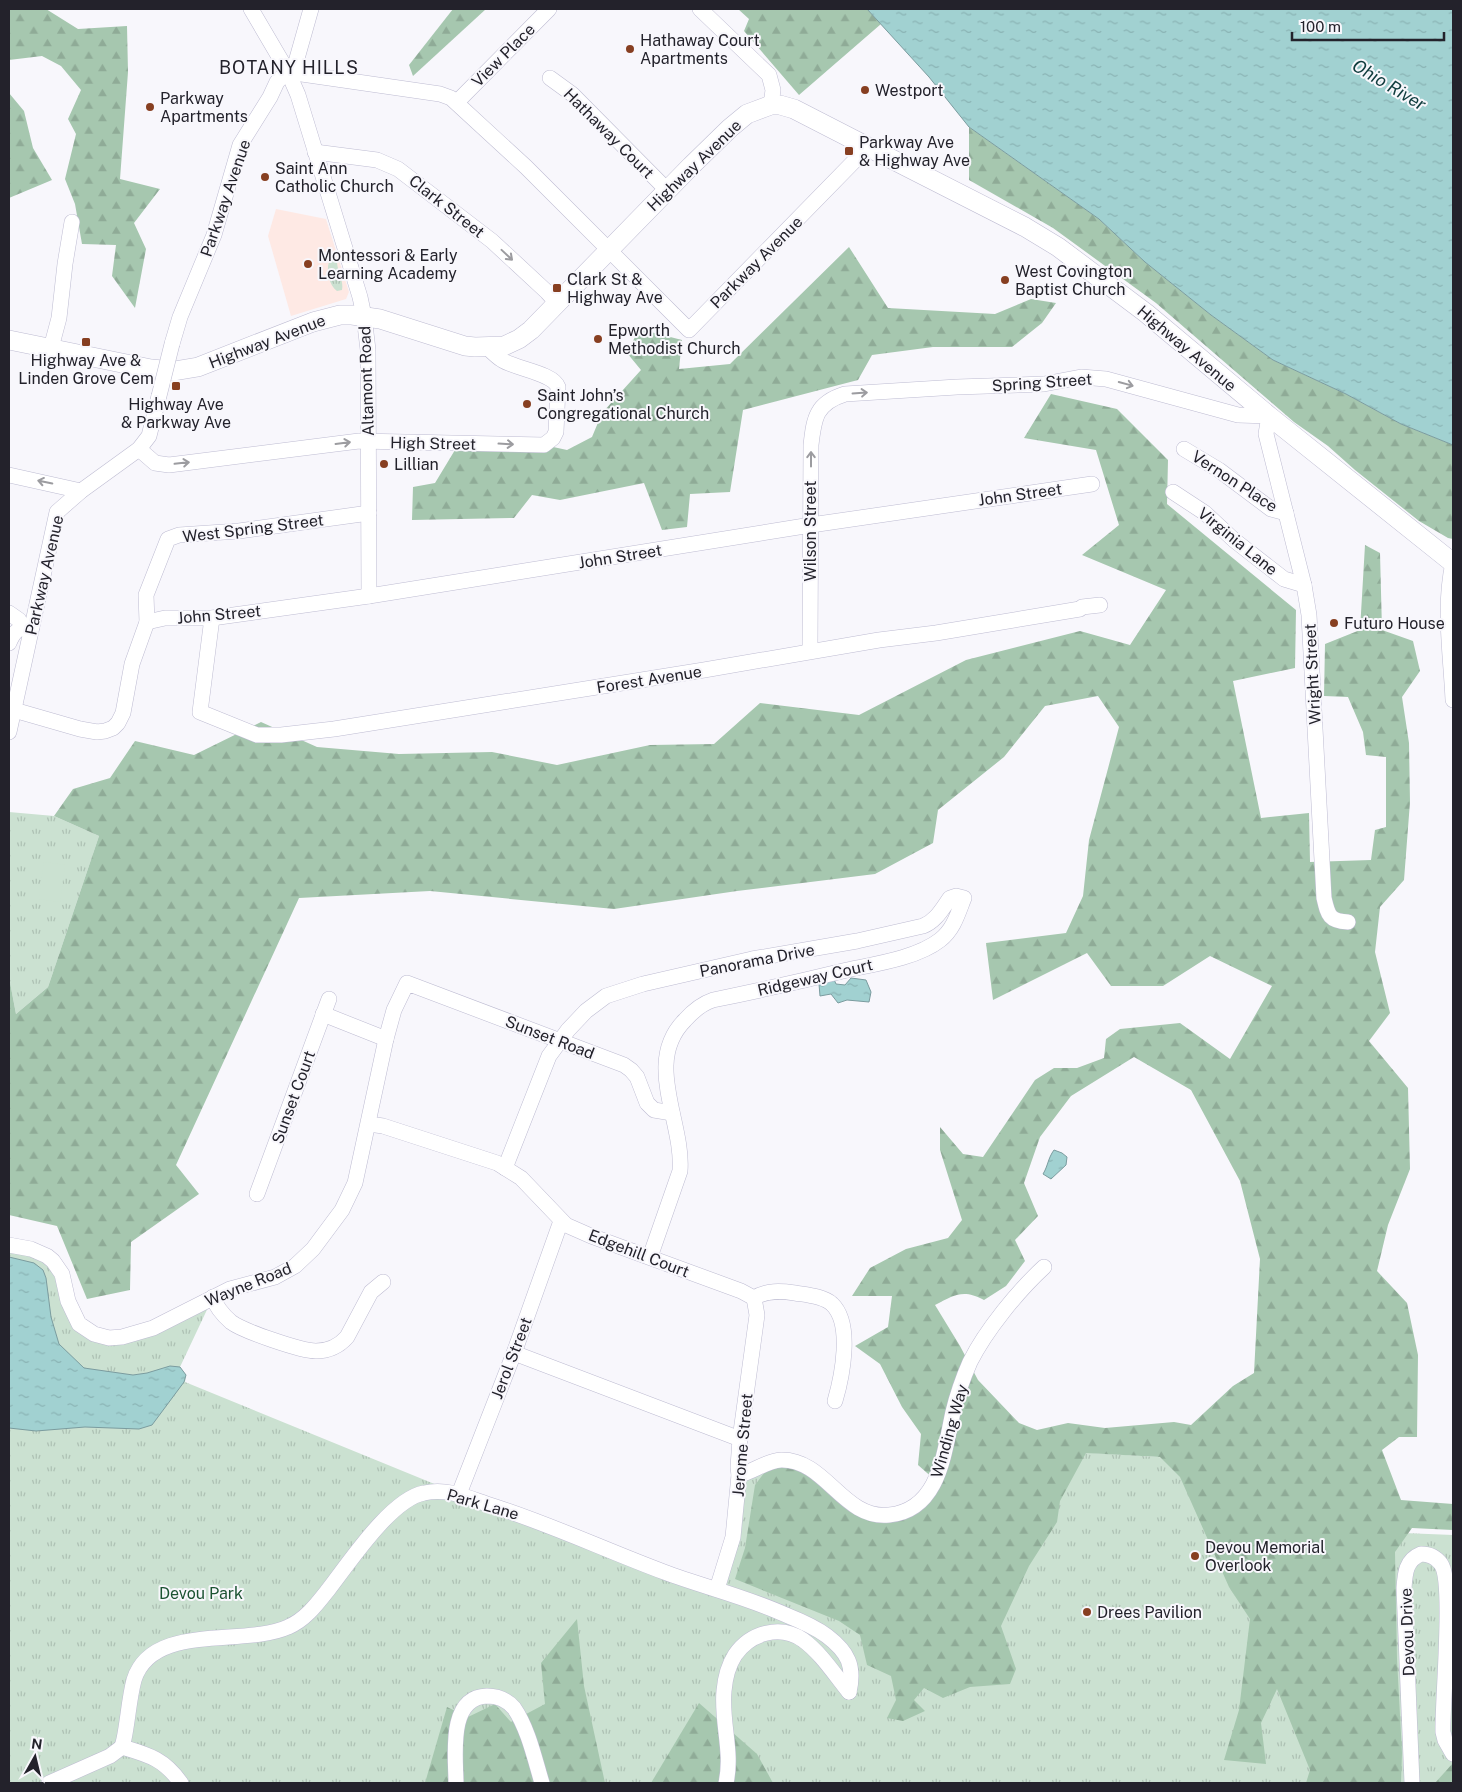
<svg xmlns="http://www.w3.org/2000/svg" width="1462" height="1792" font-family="'Public Sans',sans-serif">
	<defs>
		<pattern id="grass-tufts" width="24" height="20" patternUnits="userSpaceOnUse" patternTransform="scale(1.25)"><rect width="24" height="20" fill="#cbe1d1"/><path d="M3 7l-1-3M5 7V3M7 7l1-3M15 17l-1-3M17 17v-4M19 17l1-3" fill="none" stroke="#aec1b4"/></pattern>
		<pattern id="forest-firs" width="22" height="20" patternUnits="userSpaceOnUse" patternTransform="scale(1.25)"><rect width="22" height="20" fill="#a6c7af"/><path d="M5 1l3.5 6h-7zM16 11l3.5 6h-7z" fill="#8fab97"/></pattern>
		<pattern id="water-ripples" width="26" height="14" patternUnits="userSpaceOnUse" patternTransform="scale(1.25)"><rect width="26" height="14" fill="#a1d1d1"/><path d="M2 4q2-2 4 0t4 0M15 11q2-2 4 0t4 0" fill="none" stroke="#8ab3b4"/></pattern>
	</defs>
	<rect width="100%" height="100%" fill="#f8f7fc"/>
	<polygon fill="#fee9e4" points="276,209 326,219 349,292 346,299 291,316 268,236"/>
	<g fill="url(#grass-tufts)">
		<path d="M332 260 337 263C338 272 344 282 342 290L337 291C329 285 326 271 329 262Z"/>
		<polygon points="9,812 54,816 99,836 48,987 16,1014 9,977"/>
		<polygon points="9,1245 47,1256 73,1316 109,1338 213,1297 180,1367 186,1375 185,1382 459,1494 716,1589 739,1475 767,1463 869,1513 916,1506 946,1444 1369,1470 1379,1532 1453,1535 1453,1783 9,1783"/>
	</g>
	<g fill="url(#forest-firs)" fill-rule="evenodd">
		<polygon points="9,9 46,9 78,29 127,26 128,72 120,179 160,189 134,223 146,249 135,308 112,276 116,245 82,244 75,204 65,179 76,134 68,119 81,90 61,66 42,56 9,60"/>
		<polygon points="453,9 486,9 413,76 409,65"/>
		<polygon points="738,9 867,9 881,24 799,95 744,31 749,19"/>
		<polygon points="9,93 24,111 33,148 52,180 9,198"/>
		<polygon points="969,127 1099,219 1145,262 1211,315 1273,360 1346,394 1401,424 1453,445 1453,539 1448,538 1419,521 1355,470 1328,446 1294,422 1156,303 1053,228 969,180"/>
		<polygon points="849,247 888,308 995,314 1031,299 1056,303 1042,323 1012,347 933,347 872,355 858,380 743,410 730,492 690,494 687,527 662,530 644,483 560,500 532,495 514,518 412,520 413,487 435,483 458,445 544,445 567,450 592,437 602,413 641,370 627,353 639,329 682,340 679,369 730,364"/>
		<path d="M1051 394 1117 409 1168 460 1167 504 1296 610 1295 668 1233 681 1261 818 1309 813 1310 862 1371 860 1375 830 1386 827V757L1366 755 1363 732 1348 697 1324 696 1325 644 1360 630 1365 545 1380 553 1382 630 1413 641 1420 671 1402 697 1409 743 1410 802 1404 880 1380 907 1375 952 1390 1013 1369 1041 1408 1088 1410 1169 1388 1225 1377 1271 1407 1303 1418 1355 1417 1437H1399L1382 1450 1401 1500 1453 1504V1530L1412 1528 1395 1552 1397 1659 1402 1753 1401 1783H1306L1310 1770 1277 1689 1261 1723 1266 1764 1224 1760 1239 1710 1250 1619 1229 1587 1180 1477 1160 1457 1086 1453 1060 1501 1057 1522 1029 1566 1001 1626 1016 1669 1010 1684 970 1687 943 1698 924 1688 914 1700 925 1711 903 1721 887 1718 896 1700 891 1676 867 1665 860 1635 839 1621 735 1579 745 1548 755 1485 773 1461 800 1463 855 1506 902 1513 935 1480 918 1465 921 1434 902 1407 880 1364 855 1346 888 1327 892 1296H852L870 1268 906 1249 948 1238 962 1220 940 1150V1127L963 1154 983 1157 1035 1080 1054 1068H1077L1104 1058 1106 1039 1120 1029 1180 1023 1230 1059 1272 986 1210 956 1163 986H1111L1087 953 993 1000 986 943 1066 933 1083 896 1089 840 1119 727 1098 696 1045 706 1004 757 938 810 933 843 875 874 737 891 614 909 430 891 299 898 176 1165 199 1194 131 1242 130 1290 87 1299 57 1226 9 1215V977L16 1014 48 987 99 836 54 816 73 789 110 778 135 741 194 755 261 722 317 747 399 754 492 752 557 765 650 745 714 744 760 703 859 715 966 660 1080 631 1130 645 1166 590 1082 555 1119 525 1096 450 1024 438ZM1134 1057 1191 1090 1240 1181 1260 1259 1254 1373 1233 1386 1191 1425 1174 1422 1105 1428 1068 1423 1037 1430 1019 1423 978 1380 960 1346 935 1305C955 1295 963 1289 984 1300L1006 1286 1025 1261 1015 1240 1038 1216 1024 1183 1040 1137 1071 1096Z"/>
		<polygon points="577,1619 584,1686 605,1783 425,1783 447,1707 468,1717 495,1704 511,1722 545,1704 541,1663"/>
		<polygon points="699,1703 757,1754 773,1783 651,1783"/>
		<polygon points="1453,1763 1453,1783 1435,1783"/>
	</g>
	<polygon fill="#cbe1d1" points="44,862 65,865 60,902 39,899"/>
	<g fill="url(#water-ripples)" stroke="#7b9c9f">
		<polygon points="867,9 1453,9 1453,445 1401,424 1346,394 1273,360 1211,315 1145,262 1099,219 969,127 929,77"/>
		<polygon points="833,977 836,984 845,985 851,978 866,980 871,992 869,1002 847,1000 838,1003 831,994 820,996 819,984"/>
		<path d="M1054 1150 1062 1153 1067 1157 1066 1165 1051 1179 1043 1174C1048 1166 1048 1158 1054 1150Z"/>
		<polygon points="9,1257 34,1263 43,1270 46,1278 51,1317 59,1344 84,1368 133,1375 147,1373 170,1366 180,1367 186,1375 184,1382 152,1425 139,1429 85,1427 36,1431 9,1428"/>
	</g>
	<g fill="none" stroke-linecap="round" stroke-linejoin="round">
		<defs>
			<g id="minor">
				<polyline points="251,9 288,72 298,95 360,297 364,316 368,350 369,596"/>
				<polyline points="700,9 769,75 773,90 771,105"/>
				<polyline points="288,72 440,94 451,98 526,167 689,330 868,147"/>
				<polyline points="550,78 572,94 667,190"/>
				<polyline points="457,102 549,9"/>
				<polyline points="315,152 377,160 398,169 492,241 547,292 557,303"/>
				<polyline points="172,344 180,317 214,235 240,145 270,97 277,82 296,62 311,9"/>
				<polyline points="51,348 59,318 65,264 72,222"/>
				<path d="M139 449 155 463 169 465 359 441 544 445 553 438 556 432 558 387C553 373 516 369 502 360 497 357 492 352 487 347"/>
				<polyline points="1184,449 1219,470 1271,509 1286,513"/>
				<polyline points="9,475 81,491"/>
				<polyline points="1173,492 1205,513 1234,540 1284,579 1304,585"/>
				<path d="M1453 563C1443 608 1451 655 1453 700"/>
				<polyline points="9,613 19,620 23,627"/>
				<polyline points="212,618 200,712 257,735 281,735 334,729 704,670 879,640 936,633 1080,609 1082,607 1100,605"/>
				<polyline points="147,622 165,618 212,618 369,596 811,525 1092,484"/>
				<path d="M9 643C14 631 19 627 32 627"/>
				<path d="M810 651 811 445C814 418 816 403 845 394L957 387 1044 384 1081 377 1106 379 1238 415 1269 416 1266 434 1304 585 1309 615 1324 898C1328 915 1329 921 1348 922"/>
				<polyline points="14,710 80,729 97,732 105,731 113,728 118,723 123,713 132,664 147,622 146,595 168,539 179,535 239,531 369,513"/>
				<polyline points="9,732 57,512 81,491 139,449 149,436 159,396"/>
				<polyline points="323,1014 386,1039"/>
				<polyline points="369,1124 383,1126 497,1163 521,1178 566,1225 591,1236 741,1291 754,1298"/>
				<path d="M505 1168 549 1056 568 1030 586 1011 606 996 643 984 752 959 857 941 923 926C936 921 942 909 950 898L956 896 964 898C958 913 954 929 940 940 917 958 875 964 847 970 802 981 757 991 713 1000 701 1004 693 1011 685 1020 643 1062 684 1122 680 1171L650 1257"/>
				<polyline points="257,1194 329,999"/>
				<polyline points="9,1245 31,1249 47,1256 53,1261 62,1274 68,1301 79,1324 94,1334 109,1338 122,1337 153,1328 230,1289 275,1277 295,1266 313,1249 342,1210 355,1183 386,1039 394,1010 407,983 624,1065 631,1070 637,1077 647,1103 654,1110 672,1113"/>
				<path d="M213 1297C216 1307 223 1315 231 1322 243 1331 301 1351 316 1351 329 1351 339 1346 347 1337L371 1292 383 1282"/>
				<path d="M754 1298C766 1290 781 1291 795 1293 807 1295 823 1296 832 1304 853 1324 842 1377 835 1401"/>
				<polyline points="514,1353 740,1439"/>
				<path d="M739 1475C753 1472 766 1461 781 1460 826 1459 843 1520 889 1515 940 1510 944 1452 953 1412 957 1395 963 1378 970 1362 986 1330 1018 1291 1044 1267"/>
				<polyline points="459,1494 514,1353 561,1221"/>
				<polyline points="717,1589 733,1537 739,1475 738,1467 740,1439 757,1315 754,1298"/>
				<path d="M122 1747 124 1739C128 1720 129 1699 134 1680 152 1622 244 1647 288 1627 305 1620 317 1604 328 1590 349 1563 391 1499 424 1493 447 1488 466 1497 487 1504 548 1523 605 1550 664 1572 704 1587 747 1597 786 1615 801 1621 815 1627 827 1636 848 1652 855 1666 849 1692"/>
				<path d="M122 1747C149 1755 164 1759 181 1783"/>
				<polyline points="49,1783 110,1756 122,1747"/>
				<path d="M456 1783C456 1758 447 1697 487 1696 498 1696 507 1700 514 1708 528 1728 535 1760 542 1783"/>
				<path d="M726 1783C733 1752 721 1722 724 1691 725 1679 728 1666 735 1655 750 1633 780 1624 803 1640 821 1653 835 1675 849 1692"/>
				<path d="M1412 1783 1404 1588C1405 1573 1406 1560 1421 1554 1429 1554 1436 1557 1441 1564 1454 1581 1442 1703 1443 1732L1445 1740 1453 1754"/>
			</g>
			<polyline id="major" points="9,340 151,369 174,371 198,367 313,322 340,315 352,315 380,319 465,346 475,347 504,346 519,339 531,330 691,166 730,128 747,114 771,105 780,105 794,109 868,147 1025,227 1058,247 1146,313 1269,416 1453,563"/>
		</defs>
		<use href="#minor" stroke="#bebcd2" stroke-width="16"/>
		<use href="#major" stroke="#bebcd2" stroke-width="20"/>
		<use href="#minor" stroke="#fff" stroke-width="15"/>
		<use href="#major" stroke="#fff" stroke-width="19"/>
		<defs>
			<polyline id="minor-bridge" points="159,396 172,344"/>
		</defs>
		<use href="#minor-bridge" stroke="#bebcd2" stroke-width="16" stroke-linecap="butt"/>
		<use href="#minor-bridge" stroke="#fff" stroke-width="15"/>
	</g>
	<defs><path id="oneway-shaft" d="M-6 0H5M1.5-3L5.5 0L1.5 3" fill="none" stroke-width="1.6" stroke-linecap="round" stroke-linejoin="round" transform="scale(1.25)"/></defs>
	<g stroke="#9c9ca0">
		<use href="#oneway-shaft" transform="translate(507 255) rotate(43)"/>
		<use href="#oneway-shaft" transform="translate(1126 384) rotate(15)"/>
		<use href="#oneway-shaft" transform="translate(860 393) rotate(-4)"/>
		<use href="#oneway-shaft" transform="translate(343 443) rotate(-7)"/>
		<use href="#oneway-shaft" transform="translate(506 444) rotate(3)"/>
		<use href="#oneway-shaft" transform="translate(811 459) rotate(-90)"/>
		<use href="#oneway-shaft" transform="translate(182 463) rotate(-6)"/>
		<use href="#oneway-shaft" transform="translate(45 482) rotate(-168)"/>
	</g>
	<g fill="#873f21" stroke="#f8f7fc" stroke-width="2">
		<circle cx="630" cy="49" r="5"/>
		<circle cx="865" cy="90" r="5"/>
		<circle cx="150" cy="107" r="5"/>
		<rect x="844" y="146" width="10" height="10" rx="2.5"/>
		<circle cx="265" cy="177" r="5"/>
		<circle cx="308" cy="264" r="5"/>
		<circle cx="1005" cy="280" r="5"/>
		<rect x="552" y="283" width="10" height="10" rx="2.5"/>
		<circle cx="598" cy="339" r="5"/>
		<rect x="81" y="337" width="10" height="10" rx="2.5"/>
		<rect x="171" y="381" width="10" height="10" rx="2.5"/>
		<circle cx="527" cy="404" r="5"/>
		<circle cx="384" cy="464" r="5"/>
		<circle cx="1334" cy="623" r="5"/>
		<circle cx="1195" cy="1556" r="5"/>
		<circle cx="1087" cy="1612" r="5"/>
	</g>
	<g text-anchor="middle" stroke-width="4" stroke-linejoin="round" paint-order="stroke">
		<g font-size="16" fill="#23222b" stroke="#f8f7fc" text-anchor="start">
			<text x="640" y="46">Hathaway Court<tspan x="640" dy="18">Apartments</tspan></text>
			<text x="875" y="96">Westport</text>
			<text x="160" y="104">Parkway<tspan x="160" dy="18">Apartments</tspan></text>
			<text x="859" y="148">Parkway Ave<tspan x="859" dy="18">&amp; Highway Ave</tspan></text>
			<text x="275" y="174">Saint Ann<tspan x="275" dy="18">Catholic Church</tspan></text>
			<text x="318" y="261">Montessori &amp; Early<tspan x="318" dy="18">Learning Academy</tspan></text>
			<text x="1015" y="277">West Covington<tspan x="1015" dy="18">Baptist Church</tspan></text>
			<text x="567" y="285">Clark St &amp;<tspan x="567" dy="18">Highway Ave</tspan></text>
			<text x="608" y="336">Epworth<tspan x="608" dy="18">Methodist Church</tspan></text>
			<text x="86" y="366" text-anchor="middle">Highway Ave &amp;<tspan x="86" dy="18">Linden Grove Cem</tspan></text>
			<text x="537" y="401">Saint John’s<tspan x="537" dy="18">Congregational Church</tspan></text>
			<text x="176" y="410" text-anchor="middle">Highway Ave<tspan x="176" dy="18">&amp; Parkway Ave</tspan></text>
			<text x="394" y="470">Lillian</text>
			<text x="1344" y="629">Futuro House</text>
			<text x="1205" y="1553">Devou Memorial<tspan x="1205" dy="18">Overlook</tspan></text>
			<text x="1097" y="1618">Drees Pavilion</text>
		</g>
		<g font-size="16" fill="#23222b" stroke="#f8f7fc">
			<text transform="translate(503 55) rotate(-45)" y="6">View Place</text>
			<text transform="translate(609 133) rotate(45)" y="6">Hathaway Court</text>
			<text transform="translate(694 165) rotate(-44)" y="6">Highway Avenue</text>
			<text transform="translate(225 198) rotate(-71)" y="6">Parkway Avenue</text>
			<text transform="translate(447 206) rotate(38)" y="6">Clark Street</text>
			<text transform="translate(756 262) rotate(-45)" y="6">Parkway Avenue</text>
			<text transform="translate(267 341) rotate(-21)" y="6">Highway Avenue</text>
			<text transform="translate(1187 348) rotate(40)" y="6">Highway Avenue</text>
			<text transform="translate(366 381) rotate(-92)" y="6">Altamont Road</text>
			<text transform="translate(1042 382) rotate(-4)" y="6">Spring Street</text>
			<text transform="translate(433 443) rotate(1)" y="6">High Street</text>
			<text transform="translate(1235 481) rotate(33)" y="6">Vernon Place</text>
			<text transform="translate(1020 494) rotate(-8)" y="6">John Street</text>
			<text transform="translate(253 528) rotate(-7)" y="6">West Spring Street</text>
			<text transform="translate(810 531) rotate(-90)" y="6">Wilson Street</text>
			<text transform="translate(1238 541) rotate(39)" y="6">Virginia Lane</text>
			<text transform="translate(620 556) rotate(-9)" y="6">John Street</text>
			<text transform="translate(44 575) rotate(-77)" y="6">Parkway Avenue</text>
			<text transform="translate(219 614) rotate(-5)" y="6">John Street</text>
			<text transform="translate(1312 674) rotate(-93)" y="6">Wright Street</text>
			<text transform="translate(649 679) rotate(-9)" y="6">Forest Avenue</text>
			<text transform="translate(757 960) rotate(-11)" y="6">Panorama Drive</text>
			<text transform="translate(815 977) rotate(-13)" y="6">Ridgeway Court</text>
			<text transform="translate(550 1037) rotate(21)" y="6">Sunset Road</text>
			<text transform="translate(293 1097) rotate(-70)" y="6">Sunset Court</text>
			<text transform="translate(639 1253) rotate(21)" y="6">Edgehill Court</text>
			<text transform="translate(248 1284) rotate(-22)" y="6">Wayne Road</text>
			<text transform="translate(511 1358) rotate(-69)" y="6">Jerol Street</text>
			<text transform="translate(949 1431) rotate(-74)" y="6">Winding Way</text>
			<text transform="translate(742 1445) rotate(-85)" y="6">Jerome Street</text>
			<text transform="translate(483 1504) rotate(16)" y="6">Park Lane</text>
			<text transform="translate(1407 1632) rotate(-92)" y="6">Devou Drive</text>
		</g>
		<g font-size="16" fill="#1c5332" stroke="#f8f7fc">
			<text x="201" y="1599">Devou Park</text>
		</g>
		<g font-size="18" letter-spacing="1" fill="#23222b" stroke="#f8f7fc">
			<text x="289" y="74">BOTANY HILLS</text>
		</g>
		<g font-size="18" font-style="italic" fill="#103d3e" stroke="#f8f7fc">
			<text transform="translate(1389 85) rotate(31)" y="6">Ohio River</text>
		</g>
	</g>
	<rect width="1462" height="1792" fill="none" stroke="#23222b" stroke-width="20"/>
	<g transform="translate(35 1757) rotate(8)" stroke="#f8f7fc" stroke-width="4" paint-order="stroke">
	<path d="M0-4L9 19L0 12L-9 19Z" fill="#23222b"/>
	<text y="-8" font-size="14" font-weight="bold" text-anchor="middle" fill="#23222b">N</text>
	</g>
	<path d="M1292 32v8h152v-8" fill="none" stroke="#23222b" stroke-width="2.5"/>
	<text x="1300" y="32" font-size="15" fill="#23222b" stroke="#f8f7fc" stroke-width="4" paint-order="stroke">100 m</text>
</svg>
